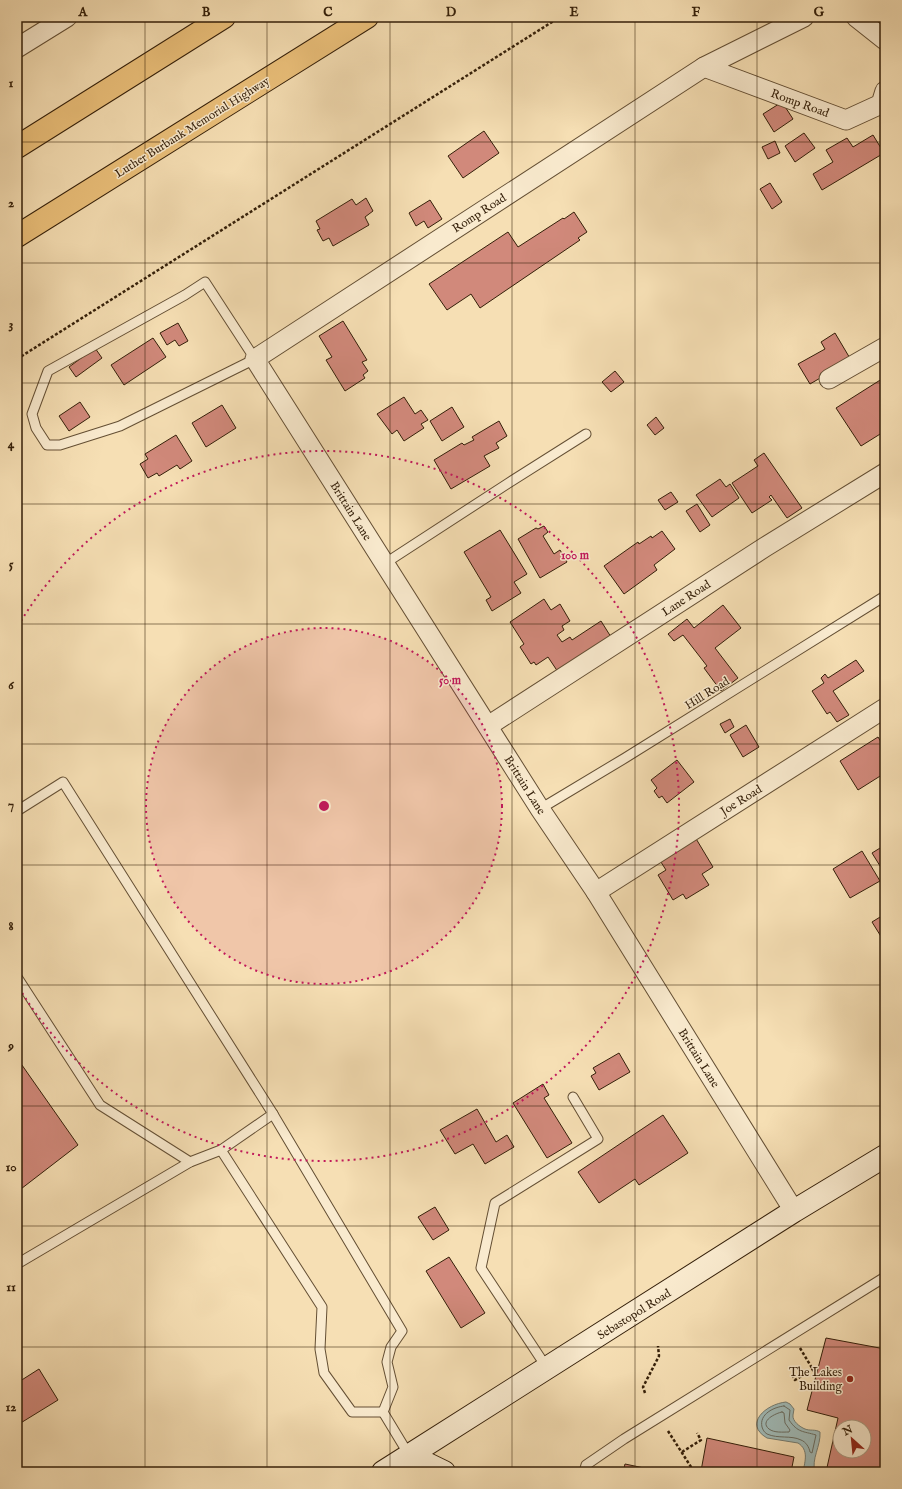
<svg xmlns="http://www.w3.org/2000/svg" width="902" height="1489" font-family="'IM FELL English',serif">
	<rect width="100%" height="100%" fill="#f6dfb4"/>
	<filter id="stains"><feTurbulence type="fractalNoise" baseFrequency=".005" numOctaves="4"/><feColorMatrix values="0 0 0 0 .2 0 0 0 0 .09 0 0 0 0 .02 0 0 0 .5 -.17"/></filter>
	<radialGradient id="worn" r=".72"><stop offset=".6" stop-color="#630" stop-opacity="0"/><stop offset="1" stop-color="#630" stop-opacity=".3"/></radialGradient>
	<path fill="#a0bab7" stroke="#757c71" d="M786 1402 790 1404 794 1409C794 1411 793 1413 793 1415 792 1421 800 1427 805 1429 810 1431 815 1429 820 1432 821 1446 811 1459 815 1472H803C805 1461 809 1450 798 1443L767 1438C743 1424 766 1404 786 1402Z"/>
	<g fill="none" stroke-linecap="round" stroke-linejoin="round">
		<g stroke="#6a6c60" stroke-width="1">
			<path d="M784 1406 790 1410 789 1420C798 1433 803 1431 816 1435L812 1453 810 1452C809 1447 806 1442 801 1440 791 1435 778 1439 767 1434 764 1432 763 1430 762 1427 759 1414 774 1407 784 1406Z"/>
			<path d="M782 1412 784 1413 785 1423 790 1430 789 1432C783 1432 774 1433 769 1429 759 1421 776 1413 782 1412Z"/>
		</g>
	</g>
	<g fill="#d1897b" stroke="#341f09" fill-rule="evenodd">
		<polygon points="782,102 793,119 774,132 763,114"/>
		<polygon points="484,131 499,153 463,178 448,156"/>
		<polygon points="804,133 815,148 795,162 785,146"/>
		<polygon points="873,135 884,153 822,190 813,174 833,162 826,150 847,138 853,147"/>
		<polygon points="775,141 780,153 768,159 762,147"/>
		<polygon points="770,183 782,202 772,209 760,189"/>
		<polygon points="366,198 373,211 365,217 369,225 333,246 329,238 323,241 317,230 320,229 316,221 352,199 356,205"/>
		<polygon points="430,200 442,219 428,228 424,221 416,226 409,213"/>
		<polygon points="574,212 587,232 578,238 580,240 480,308 471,294 447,310 429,284 508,232 518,247 563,218 564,219"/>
		<polygon points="343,321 367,360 362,362 368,371 363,375 365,378 345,391 326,360 332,357 319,336"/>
		<polygon points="178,323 188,341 179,346 175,340 167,345 160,333"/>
		<polygon points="835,333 851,360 810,384 798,364 825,349 821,342"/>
		<polygon points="153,338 166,357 124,385 111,365"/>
		<polygon points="95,348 102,358 76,377 69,367"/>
		<polygon points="615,371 624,382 611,392 602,382"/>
		<polygon points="885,377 885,410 882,412 885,417 885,431 861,446 836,408"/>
		<polygon points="404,397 415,414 421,410 428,420 421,424 424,428 404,441 397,430 392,434 377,414"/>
		<polygon points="80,402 90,417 69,431 59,416"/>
		<polygon points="222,405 236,428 206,447 192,423"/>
		<polygon points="452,407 464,427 442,441 430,421"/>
		<polygon points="656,417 664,428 655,435 647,425"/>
		<polygon points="499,421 507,436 496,443 499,448 484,456 490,466 451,489 434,460 462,443 464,445 474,440 472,437"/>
		<polygon points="176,435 192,461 180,469 177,465 159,476 157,473 148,478 140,464 148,459 145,454"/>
		<polygon points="764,453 802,508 787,518 771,495 769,497 772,500 752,513 732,483 758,466 754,460"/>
		<polygon points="720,479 726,487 730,484 739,498 712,517 696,495"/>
		<polygon points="671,492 678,502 665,510 658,500"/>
		<polygon points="697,504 710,525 700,532 686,511"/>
		<polygon points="544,526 548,532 543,536 554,554 560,550 567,562 540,578 518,539 536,528 538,529"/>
		<polygon points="500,530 527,574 514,582 521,593 492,611 486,600 491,597 464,552"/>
		<polygon points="662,531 675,549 654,565 657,570 624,594 604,566 638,542 639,544 651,536 652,538"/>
		<polygon points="544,599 551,610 560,604 570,621 562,626 564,630 557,635 562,642 570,637 572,640 601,621 611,637 558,672 548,657 536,665 534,662 531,664 520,647 524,644 510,622"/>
		<polygon points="723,605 741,628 715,648 738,678 721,691 704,668 707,666 683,635 674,641 668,634 687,619 694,628"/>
		<polygon points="856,660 864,671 833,691 849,715 837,722 830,712 827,714 812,691 824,683 821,678 825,674 828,678"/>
		<polygon points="730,719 734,727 725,733 720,724"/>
		<polygon points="746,725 759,747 743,757 730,735"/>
		<polygon points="878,737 885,748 885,773 858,790 840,761"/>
		<polygon points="677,760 694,782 667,803 662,796 659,798 654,791 657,788 651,780"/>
		<polygon points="695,837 713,867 702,874 709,885 686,899 683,894 673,900 658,875 666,870 659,859"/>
		<polygon points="885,845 885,874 872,853"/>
		<polygon points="862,851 880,881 850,898 833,869"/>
		<polygon points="885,914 885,943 872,922"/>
		<polygon points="619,1053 630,1072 599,1090 591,1076 596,1073 593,1068"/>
		<polygon points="17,1058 78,1145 17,1192"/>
		<polygon points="543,1084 549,1095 544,1098 572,1143 547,1158 513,1103"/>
		<polygon points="477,1109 496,1142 507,1135 514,1147 485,1164 473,1144 455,1154 440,1130"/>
		<polygon points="663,1115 688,1153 639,1185 635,1179 599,1203 578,1172"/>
		<polygon points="435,1207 449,1230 433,1240 418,1217"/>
		<polygon points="449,1257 485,1313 461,1328 426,1271"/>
		<path d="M826 1338 885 1349V1472H826L838 1418 807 1410ZM840 1427H864V1451H840Z"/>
		<polygon points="39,1369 58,1400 19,1424 17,1421 17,1383"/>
		<polygon points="707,1438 794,1457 791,1472 699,1472 701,1471"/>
		<polygon points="625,1464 663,1472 623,1472"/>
	</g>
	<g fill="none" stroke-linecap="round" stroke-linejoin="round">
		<defs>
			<g id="lane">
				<polygon points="205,282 255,359 120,426 60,445 47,445 36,428 32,414 48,371 185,295"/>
				<polyline points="384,564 507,484 586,434"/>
				<polyline points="540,809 625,758 885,596"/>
				<polyline points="17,811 63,782 273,1114 402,1331 391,1347 387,1362 393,1387 383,1412"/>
				<polyline points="17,977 100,1105 190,1162"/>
				<polyline points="221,1150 322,1307 320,1349 324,1373 352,1412 383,1412"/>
				<polyline points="17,1264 190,1162 221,1150 273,1114"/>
				<polyline points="547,1368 481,1268 495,1203 598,1139 573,1097"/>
				<polyline points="383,1412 409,1455"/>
				<polyline points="584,1472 586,1465 624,1439 885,1277"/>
			</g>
			<g id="street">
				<polyline points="804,17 704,67 846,120 881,104 885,91"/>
				<polyline points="856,17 885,40"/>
				<polyline points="17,48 67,17"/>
				<polyline points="704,67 255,359 540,809 596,892 794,1211"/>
				<polyline points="829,379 885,347"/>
				<polyline points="488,726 765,547 885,473"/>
				<polyline points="596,892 885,708"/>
			</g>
			<g id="secondary">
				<polyline points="409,1455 444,1472"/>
				<polyline points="383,1472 794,1211 885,1156"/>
			</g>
			<g id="highway">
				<polyline points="17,147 224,17"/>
				<polyline points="17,236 367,17"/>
			</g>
		</defs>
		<use href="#lane" stroke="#644f34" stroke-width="11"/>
		<use href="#street" stroke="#644f34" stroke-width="21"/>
		<use href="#secondary" stroke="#341f09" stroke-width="24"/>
		<use href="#highway" stroke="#341f09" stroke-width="24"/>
		<g stroke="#341f09" stroke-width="2.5" stroke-dasharray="3 2" stroke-linecap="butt">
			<polyline points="17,359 560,17"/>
			<polyline points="800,1348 815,1373"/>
			<polyline points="792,1375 795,1380 813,1369"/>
			<polyline points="645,1393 643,1387 659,1356 658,1346"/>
			<polyline points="668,1431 693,1470"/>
			<polyline points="682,1452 701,1440 697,1433"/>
		</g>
		<use href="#lane" stroke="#f9eace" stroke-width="9"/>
		<use href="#street" stroke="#f9eace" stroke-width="19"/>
		<use href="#secondary" stroke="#f9eace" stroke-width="22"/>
		<use href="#highway" stroke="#ebc07a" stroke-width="22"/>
	</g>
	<path fill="none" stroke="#341f09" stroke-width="1" stroke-opacity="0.55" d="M145 17V1472M267 17V1472M390 17V1472M512 17V1472M635 17V1472M757 17V1472M17 142H885M17 263H885M17 383H885M17 504H885M17 624H885M17 744H885M17 865H885M17 985H885M17 1106H885M17 1226H885M17 1347H885"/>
	<circle cx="324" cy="806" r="178" fill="#c2185b" fill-opacity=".12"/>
	<g fill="none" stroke="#c2185b" stroke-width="2" stroke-dasharray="2 4">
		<circle cx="324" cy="806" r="178"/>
		<path d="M18 626A355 355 0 1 1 18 986"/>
	</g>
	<circle fill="#8f2418" stroke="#f9eace" stroke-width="1.5" cx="850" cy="1379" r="4"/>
	<g text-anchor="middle" stroke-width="3" stroke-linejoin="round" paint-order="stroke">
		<g font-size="12" fill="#341f09" stroke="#f9eace">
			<text transform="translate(800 103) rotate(20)" y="4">Romp Road</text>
			<text transform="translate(192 127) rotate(-32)" y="4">Luther Burbank Memorial Highway</text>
			<text transform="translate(479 213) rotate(-33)" y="4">Romp Road</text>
			<text transform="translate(351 511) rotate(58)" y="4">Brittain Lane</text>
			<text transform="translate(686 598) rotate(-33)" y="4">Lane Road</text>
			<text transform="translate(707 693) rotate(-32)" y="4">Hill Road</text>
			<text transform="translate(525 785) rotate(58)" y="4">Brittain Lane</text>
			<text transform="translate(741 800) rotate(-32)" y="4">Joe Road</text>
			<text transform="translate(699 1058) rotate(58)" y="4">Brittain Lane</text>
			<text transform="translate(634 1314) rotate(-32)" y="4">Sebastopol Road</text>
		</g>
		<g font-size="12" fill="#341f09" stroke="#f9eace" text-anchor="end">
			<text x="842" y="1376">The Lakes<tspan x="842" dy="14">Building</tspan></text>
		</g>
	</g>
	<circle cx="324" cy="806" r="6" fill="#c2185b" stroke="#f9eace" stroke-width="2"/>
	<g font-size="12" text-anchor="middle" font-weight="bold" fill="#c2185b" stroke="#f9eace" stroke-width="3" stroke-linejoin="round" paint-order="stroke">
		<text x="575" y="559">100 m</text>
		<text x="450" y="684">50 m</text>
	</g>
	<rect width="902" height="1489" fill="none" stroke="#f6dfb4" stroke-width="44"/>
	<g transform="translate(852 1439) rotate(333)"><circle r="19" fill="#f9eace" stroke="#aa997f"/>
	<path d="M0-3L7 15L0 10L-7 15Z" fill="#8f2418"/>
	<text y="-6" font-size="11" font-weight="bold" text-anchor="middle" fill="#341f09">N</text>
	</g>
	<rect x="22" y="22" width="858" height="1445" fill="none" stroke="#341f09" stroke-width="1.5"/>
	<g font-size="13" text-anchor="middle" font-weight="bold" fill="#341f09">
		<text x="83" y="16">A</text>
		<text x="206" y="16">B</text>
		<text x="328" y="16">C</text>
		<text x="451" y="16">D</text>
		<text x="574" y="16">E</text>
		<text x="696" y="16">F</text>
		<text x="819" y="16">G</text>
		<text x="11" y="87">1</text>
		<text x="11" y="207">2</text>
		<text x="11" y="328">3</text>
		<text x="11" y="448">4</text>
		<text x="11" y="568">5</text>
		<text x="11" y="689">6</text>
		<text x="11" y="809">7</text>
		<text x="11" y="930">8</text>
		<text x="11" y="1050">9</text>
		<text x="11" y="1171">10</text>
		<text x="11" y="1291">11</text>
		<text x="11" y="1411">12</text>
	</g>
	<rect width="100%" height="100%" filter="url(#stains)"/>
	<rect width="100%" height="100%" fill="url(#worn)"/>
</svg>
